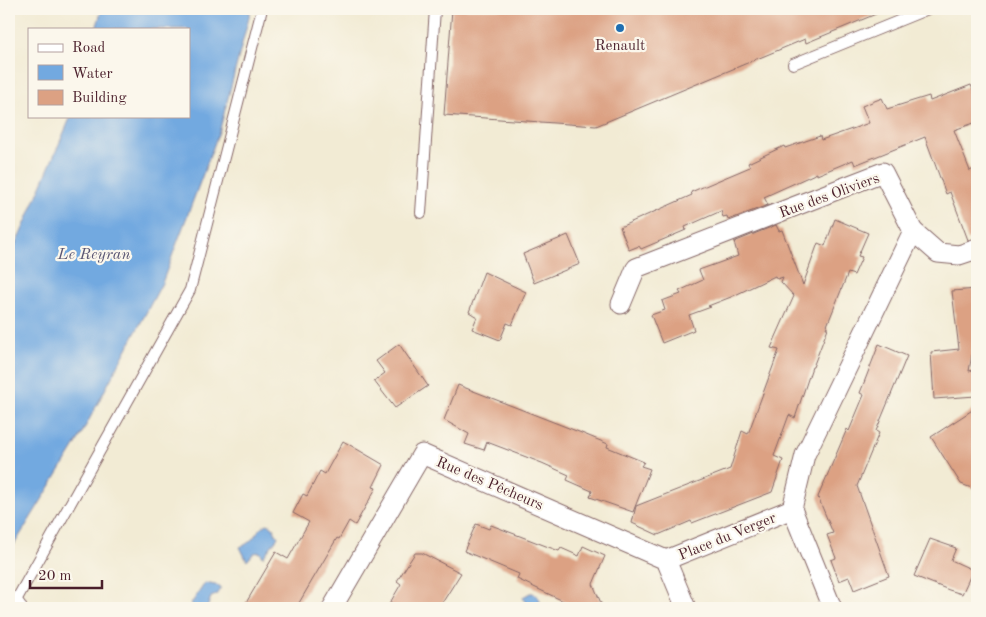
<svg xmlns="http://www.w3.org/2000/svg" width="986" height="617" font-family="'Old Standard TT',serif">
	<rect width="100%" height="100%" fill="#fbf7ec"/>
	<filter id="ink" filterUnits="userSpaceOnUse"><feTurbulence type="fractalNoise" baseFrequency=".02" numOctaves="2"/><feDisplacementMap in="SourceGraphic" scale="10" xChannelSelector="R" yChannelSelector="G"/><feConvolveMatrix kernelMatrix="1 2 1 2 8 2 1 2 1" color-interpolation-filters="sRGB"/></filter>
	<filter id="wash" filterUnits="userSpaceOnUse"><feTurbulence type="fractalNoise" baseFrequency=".0096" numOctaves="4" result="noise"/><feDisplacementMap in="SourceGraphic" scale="20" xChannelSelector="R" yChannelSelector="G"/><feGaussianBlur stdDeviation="1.12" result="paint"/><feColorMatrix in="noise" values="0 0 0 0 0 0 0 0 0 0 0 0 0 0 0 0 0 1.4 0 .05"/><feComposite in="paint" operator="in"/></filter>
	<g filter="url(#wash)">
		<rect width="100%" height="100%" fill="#f2ebd4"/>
		<g fill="#72a9e0" stroke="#5e6486">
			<polygon points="102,9 251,9 220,129 162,283 75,446 9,553 9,257 20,235 71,116 189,116 189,29 96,29"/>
			<path d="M266 524C277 526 273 531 278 537L264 556 263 557 260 552 254 553 247 561 240 547C256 541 253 533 266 524Z"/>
			<polygon points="205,583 220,586 220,589 216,595 211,597 207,608 197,608 191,604"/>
			<polygon points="530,593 533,593 539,598 541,605 536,608 524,608 526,604 523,597"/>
		</g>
		<g id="blocks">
			<g fill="#dca183">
				<polygon points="452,9 888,9 806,43 805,39 596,126 444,115"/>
				<polygon points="971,85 977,99 977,122 954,130 970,171 977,167 977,238 968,240 950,192 946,194 925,137 855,165 853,160 817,175 817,173 764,197 768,205 728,220 727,216 723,217 721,211 685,227 686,230 641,249 639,246 629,250 620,227 692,195 691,192 750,167 748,163 784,146 785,148 820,136 821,140 869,123 862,106 882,98 887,109 929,96 930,101"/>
				<polygon points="835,219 868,233 858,256 862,257 854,275 848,273 826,328 828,328 813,367 812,367 795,418 789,415 774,456 783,460 772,492 692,523 691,521 658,535 632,523 636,506 730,469 742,431 748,434 779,350 771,348 794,296 781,282 783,277 777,279 775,276 731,297 708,306 711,307 689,315 694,330 662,343 651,315 665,310 662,301 681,294 679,291 703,280 699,270 738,256 734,242 776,225 779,231 782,230 803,285 818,243 825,246"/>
				<polygon points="568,235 580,264 534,283 523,254"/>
				<polygon points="484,272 526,292 512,325 507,323 500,340 472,329 477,317 469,312"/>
				<polygon points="977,289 977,326 969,371 975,370 976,396 934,399 931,352 959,349 952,291"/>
				<polygon points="399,344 428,386 395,408 374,381 385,373 376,361"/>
				<polygon points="879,344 907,356 876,431 879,433 857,486 889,576 854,590 849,577 839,581 831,560 836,558 827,535 833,533 818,497 847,429 849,431 864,395 860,393"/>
				<polygon points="458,385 579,432 608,444 607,447 644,462 641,466 650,469 633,512 590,497 592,491 567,480 569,475 542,463 487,442 484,450 465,444 469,434 444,420"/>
				<polygon points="977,407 977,490 961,484 931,437"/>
				<polygon points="343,441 384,465 373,487 376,488 355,525 349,521 339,539 337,538 296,608 243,608 276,552 288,559 309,522 293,513 303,494 307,496 320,471 325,474"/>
				<polygon points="476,524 489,529 491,525 559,551 561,548 579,556 583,546 605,556 593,584 603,608 578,608 517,579 519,574 464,551"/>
				<polygon points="930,539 956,548 951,560 973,570 962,594 949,590 914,576"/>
				<polygon points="415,553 422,553 461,573 439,608 387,608 401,584 397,581"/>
			</g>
		</g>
	</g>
	<g filter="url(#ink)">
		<use href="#blocks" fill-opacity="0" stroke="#856666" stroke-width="1"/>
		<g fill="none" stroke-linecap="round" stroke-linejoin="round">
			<defs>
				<g id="lane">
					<polyline points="793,64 928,9"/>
					<polyline points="421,213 435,9"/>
					<polyline points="14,604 190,290 262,9"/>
				</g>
				<g id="street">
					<polyline points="913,231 938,253 959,255 977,249"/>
					<polyline points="621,304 636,268 883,172 913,231 805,455 792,509"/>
					<polyline points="11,608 14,604 17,608"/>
					<polyline points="332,608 422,454 666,560"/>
					<polyline points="686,608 666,560 792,509 832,608"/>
				</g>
			</defs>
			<use href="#lane" stroke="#856666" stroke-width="12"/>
			<use href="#street" stroke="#856666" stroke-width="21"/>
			<use href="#lane" stroke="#fff" stroke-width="10"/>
			<use href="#street" stroke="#fff" stroke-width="19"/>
		</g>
	</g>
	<circle fill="#1f6fb2" stroke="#fbf7ec" stroke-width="2" cx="620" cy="28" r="5"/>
	<g text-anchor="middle" stroke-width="4.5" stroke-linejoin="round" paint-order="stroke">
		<g font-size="15" fill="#4a1f2b" stroke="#fbf7ec">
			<text x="620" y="50">Renault</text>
		</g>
		<g font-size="15" fill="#4a1f2b" stroke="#fbf7ec">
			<text transform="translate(829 195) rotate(-20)" y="5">Rue des Oliviers</text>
			<text transform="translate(490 483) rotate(23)" y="5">Rue des Pêcheurs</text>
			<text transform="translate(727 536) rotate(-22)" y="5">Place du Verger</text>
		</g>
		<g font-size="16" font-style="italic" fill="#5a5673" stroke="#fbf7ec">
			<text x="94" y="259">Le Reyran</text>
		</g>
	</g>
	<rect width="986" height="617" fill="none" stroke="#fbf7ec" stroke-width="30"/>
	<rect x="28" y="28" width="162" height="90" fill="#fbf7ec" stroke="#b4a19f"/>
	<rect x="38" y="44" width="25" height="8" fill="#ffffff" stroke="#b4a19f"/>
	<text x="72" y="52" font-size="15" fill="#4a1f2b">Road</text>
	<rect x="38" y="65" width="25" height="15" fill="#72a9e0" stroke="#b4a19f"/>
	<text x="72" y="78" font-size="15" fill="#4a1f2b">Water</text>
	<rect x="38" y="90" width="25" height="15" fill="#dca183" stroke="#b4a19f"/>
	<text x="72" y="102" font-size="15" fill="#4a1f2b">Building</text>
	<path d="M30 580v8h72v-8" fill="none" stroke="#4a1f2b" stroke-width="2.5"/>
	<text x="38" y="580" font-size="15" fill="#4a1f2b" stroke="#fbf7ec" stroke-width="4" paint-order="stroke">20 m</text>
</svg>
